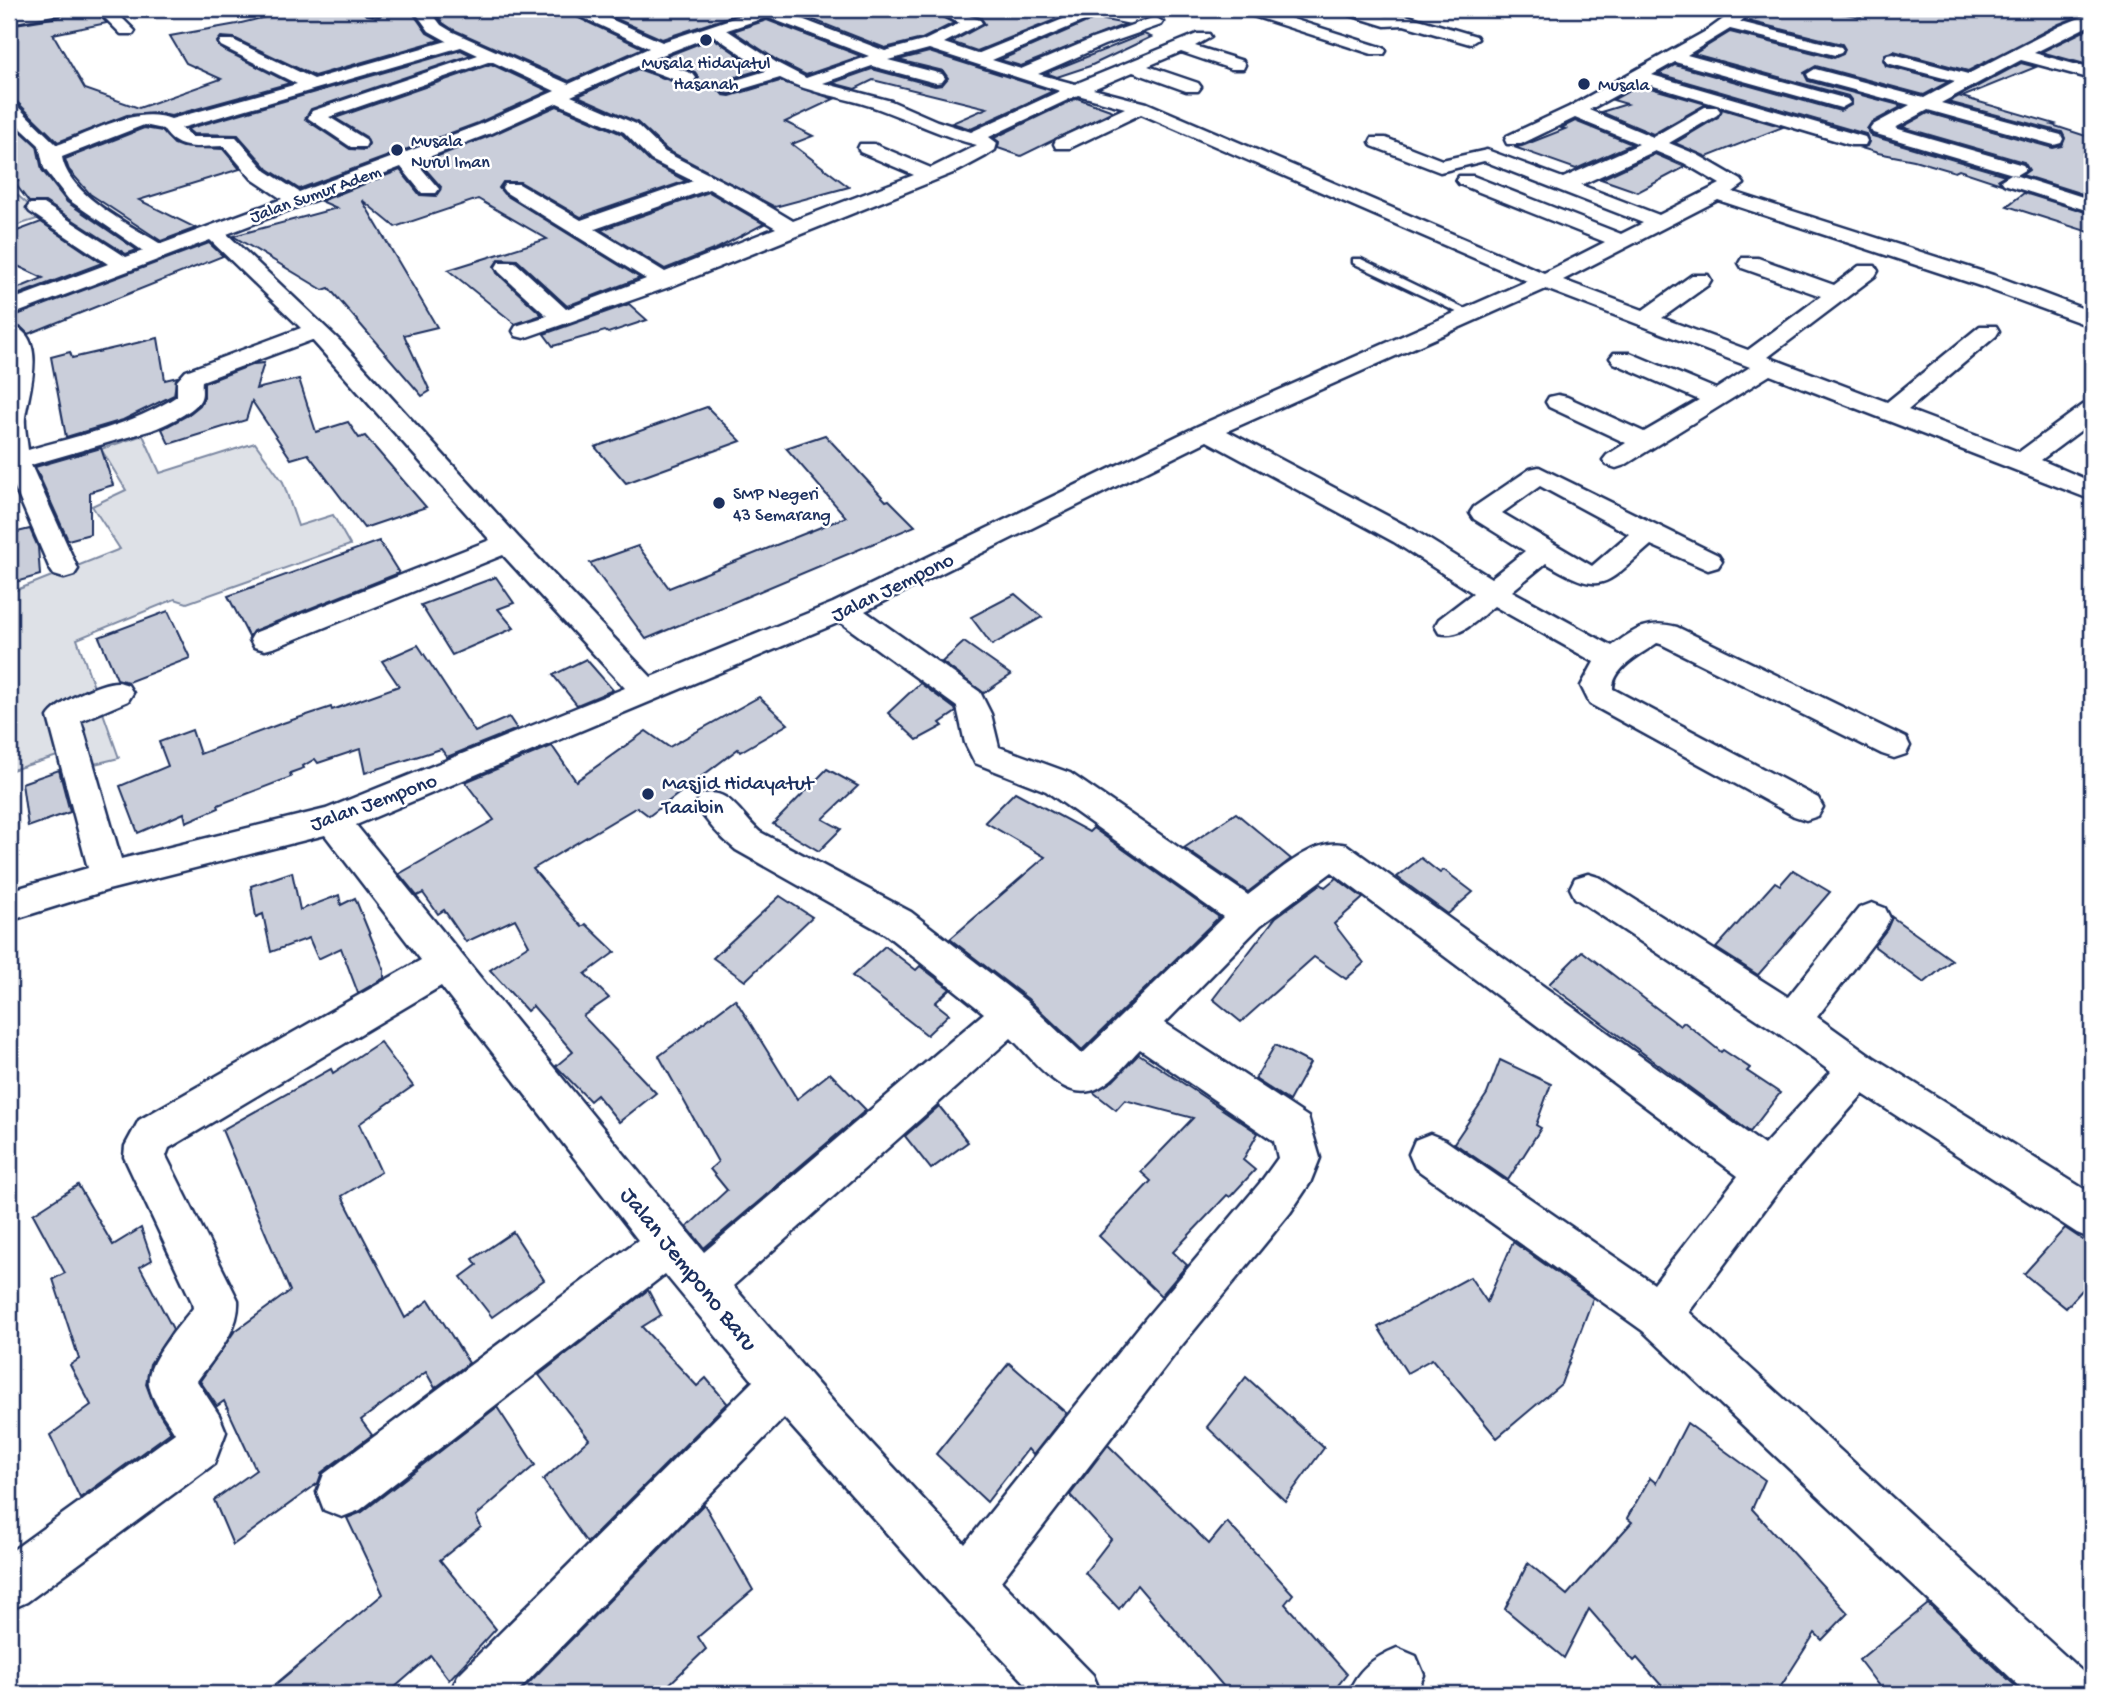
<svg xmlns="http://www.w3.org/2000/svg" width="2101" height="1703" font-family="'Gochi Hand',sans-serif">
	<rect width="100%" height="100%" fill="#fff"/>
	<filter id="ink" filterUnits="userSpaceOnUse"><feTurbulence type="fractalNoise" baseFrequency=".0143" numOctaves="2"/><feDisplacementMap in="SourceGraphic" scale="14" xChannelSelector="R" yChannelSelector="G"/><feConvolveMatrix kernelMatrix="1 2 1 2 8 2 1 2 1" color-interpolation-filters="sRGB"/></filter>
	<g filter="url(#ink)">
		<g fill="#dee1e7" stroke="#7c88a2" stroke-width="2">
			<polygon points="9,188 43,217 9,228"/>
			<polygon points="143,435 160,473 255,443 283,482 298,526 333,515 350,545 187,603 175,599 77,639 119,758 86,766 77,750 9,771 9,593 120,549 92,506 126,490 101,449"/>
		</g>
		<g fill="#caceda" stroke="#1b2f5e" stroke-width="2">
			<polygon points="69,9 93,9 107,23 53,34 85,89 139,108 221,79 186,63 170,36 237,24 299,9 360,9 366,15 379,17 389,9 410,9 427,33 440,40 314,76 234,38 221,37 217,42 220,48 290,83 171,116 157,113 127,115 58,142 17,102 9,101 9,25 59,17"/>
			<polygon points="432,9 565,9 570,14 643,48 569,81 452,29 443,23"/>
			<polygon points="594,9 753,9 662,39"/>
			<polygon points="786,9 926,9 954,23 922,39 885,48"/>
			<polygon points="957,9 1082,9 977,51 951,42 985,24 981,18"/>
			<polygon points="1094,9 1128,9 1105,20 1126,24 1021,66 1000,60 1094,19 1099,14"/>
			<polygon points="1784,9 1821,9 1861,17 1862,9 2092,9 2092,11 2059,24 1968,71 1894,51 1885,54 1883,60 1886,66 1948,82 1924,95 1816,66 1804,73 1808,81 1903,106 1871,123 1867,129 1872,136 2005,175 1998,179 2001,184 1959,170 1955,172 1914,160 1878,153 1861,148 1867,146 1869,142 1866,134 1659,74 1675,65 1840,111 1851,105 1852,101 1848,96 1694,54 1730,32 1834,58 1843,54 1845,49 1842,44 1748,21 1770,13 1777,15"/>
			<polygon points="767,20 861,56 806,75 778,61 733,31"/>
			<polygon points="2092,27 2092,66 2041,52"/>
			<polygon points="1144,34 1151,37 1090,66 1057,77 1046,73"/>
			<polygon points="713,38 760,70 722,81 717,88 723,95 730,96 780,81 834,99 785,122 813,136 792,144 849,187 775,207 667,150 637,122 578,96 638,69 680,84 693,85 699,78 695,72 659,59"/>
			<polygon points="461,50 471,55 311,109 305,119 350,149 365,150 369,144 366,137 335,118 491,64 549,91 478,123 299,189 268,169 238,135 193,134 187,129"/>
			<polygon points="929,52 1053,91 971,129 952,123 987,108 873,80 855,89 832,83 872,69 935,86 942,85 948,78 943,71 898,60"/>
			<polygon points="2021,63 2036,67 1962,97 2055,124 2052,125 2092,138 2092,197 2022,175 2029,170 2024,162 1902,127 1928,113 2053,148 2062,146 2065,138 2062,132 1948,102"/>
			<polygon points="1640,85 1706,104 1653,134 1601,112 1627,104 1613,100"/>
			<polygon points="1077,98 1113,111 1021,156 998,148 999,142 994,138"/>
			<polygon points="557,106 622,134 650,162 686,181 581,217 520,182 503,182 499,188 504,194 640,278 567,306 517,260 499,259 494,266 497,273 542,315 515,324 448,270 547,239 478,199 395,227 362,200 437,327 404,335 430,391 422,396 329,288 323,290 233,236 337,208 321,201 400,170 420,195 436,196 441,187 420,163 492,135"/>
			<polygon points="1722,109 1783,127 1707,157 1675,143 1718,117"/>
			<polygon points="9,120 37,146 42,170 67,202 137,250 126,254 45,202 29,202 14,182 18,181 9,163"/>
			<polygon points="1575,121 1632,144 1576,169 1514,147 1522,146 1565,129 1561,128"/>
			<polygon points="144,128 162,131 174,144 182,147 223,149 240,169 139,200 196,228 161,241 90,194 69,170 65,159"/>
			<polygon points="1655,154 1685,167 1638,192 1601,179"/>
			<polygon points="709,192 764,224 718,248 665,269 601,230"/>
			<polygon points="2024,193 2092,214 2092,233 2007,206"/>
			<polygon points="41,222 102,263 9,298 9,292 43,278 9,262 9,234"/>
			<polygon points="209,243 223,256 28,334 22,328 9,322 9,318"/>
			<polygon points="629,304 647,320 608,333 605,331 553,346 544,334"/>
			<polygon points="158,338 165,380 177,377 174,395 123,420 66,437 51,357 70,352 72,358"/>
			<polygon points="264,363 256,389 299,379 316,432 348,422 359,438 365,436 426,507 364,528 308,454 291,459 252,401 246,420 169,444 162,429 188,415 200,405 204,397 204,383 254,364"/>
			<polygon points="707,407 741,441 626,483 595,447"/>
			<polygon points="825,435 886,501 889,500 915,526 646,639 590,563 638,546 669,588 846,517 786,448"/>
			<polygon points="101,448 113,485 90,492 90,534 68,540 35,467"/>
			<polygon points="30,529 38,547 40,575 9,584 9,534"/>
			<polygon points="379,541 399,573 253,631 249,637 228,596"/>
			<polygon points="496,577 514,603 498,609 514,628 452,655 421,605"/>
			<polygon points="1015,594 1042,617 992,645 971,617"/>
			<polygon points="168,611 190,658 128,682 117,679 99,637"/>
			<polygon points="964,642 1011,675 984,693 942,662"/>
			<polygon points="418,645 475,732 509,717 517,729 447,757 441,749 365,773 360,749 318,763 315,759 303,766 304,768 290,773 291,777 218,805 219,808 186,822 184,813 138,833 120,786 168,766 159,742 192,730 200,754 280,724 331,707 332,710 399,686 382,661"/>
			<polygon points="586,659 613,690 577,705 553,675"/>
			<polygon points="920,683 955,709 956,712 940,723 943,726 917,740 888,713"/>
			<polygon points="759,697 788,724 740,752 738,749 649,816 637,807 533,869 582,927 586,924 615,952 585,974 609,998 583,1016 656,1093 619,1122 597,1095 590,1101 556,1066 573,1052 533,1006 527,1011 490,970 529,945 515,919 466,942 444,910 438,914 423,893 417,896 399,874 494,820 465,782 552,746 576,781 646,731 669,747"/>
			<polygon points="827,769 858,786 823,819 841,829 819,851 773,824"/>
			<polygon points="59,770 70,812 28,827 22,783"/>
			<polygon points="1015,792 1089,832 1093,828 1219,917 1082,1050 1028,999 950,939 1045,857 985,822"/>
			<polygon points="1236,813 1291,859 1248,892 1184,848"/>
			<polygon points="1421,858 1440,873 1444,870 1473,892 1448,914 1397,877"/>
			<polygon points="1793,870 1830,892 1758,975 1716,948 1775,882 1780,885"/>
			<polygon points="292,872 300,910 339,895 341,905 355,898 384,969 384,978 358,993 341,948 318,959 309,938 271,952 263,914 256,917 251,886"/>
			<polygon points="1336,878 1363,898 1334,924 1364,963 1346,979 1314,957 1241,1022 1213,999 1276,917 1321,884 1325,887"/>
			<polygon points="780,896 812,917 745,981 713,958"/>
			<polygon points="1892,917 1952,960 1924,983 1874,946 1887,929"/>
			<polygon points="885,946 916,970 920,966 950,989 935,1003 949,1014 927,1035 852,976"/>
			<polygon points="1582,951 1680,1026 1684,1022 1721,1052 1723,1050 1750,1068 1747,1071 1780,1093 1750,1132 1549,984"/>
			<polygon points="735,999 797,1099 830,1073 866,1110 704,1248 687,1227 727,1190 710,1169 718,1162 659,1056"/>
			<polygon points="380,1042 413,1086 359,1124 381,1172 342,1196 405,1318 429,1300 469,1363 435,1388 426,1372 361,1420 372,1435 322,1472 318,1483 233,1545 214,1500 256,1470 224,1401 217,1406 200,1381 234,1332 290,1291 222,1130 331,1069 333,1073"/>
			<polygon points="1275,1045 1310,1063 1289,1101 1255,1079"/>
			<polygon points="1139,1054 1258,1133 1243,1160 1255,1170 1230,1197 1227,1195 1173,1252 1187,1265 1161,1296 1099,1236 1151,1181 1141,1172 1193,1118 1125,1100 1116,1110 1093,1092 1113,1081"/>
			<polygon points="1500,1060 1551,1084 1536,1125 1541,1128 1508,1180 1454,1143 1487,1094"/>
			<polygon points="939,1106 968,1142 931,1169 905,1136"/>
			<polygon points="78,1185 113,1245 141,1228 152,1260 140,1267 173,1329 150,1364 146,1384 154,1405 171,1432 80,1498 50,1435 91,1405 70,1365 79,1359 53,1279 65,1273 33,1214"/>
			<polygon points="2065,1228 2092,1246 2092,1279 2066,1308 2024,1274"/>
			<polygon points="513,1232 544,1280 492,1317 461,1277 477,1265 473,1259"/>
			<polygon points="1513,1242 1593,1298 1561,1384 1497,1438 1432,1359 1407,1373 1378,1327 1470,1277 1487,1302"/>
			<polygon points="648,1290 661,1315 642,1327 697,1386 706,1378 727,1403 587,1543 543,1480 589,1439 539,1375"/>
			<polygon points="1009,1363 1066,1413 1033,1455 1028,1449 987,1502 936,1454"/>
			<polygon points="1246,1377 1324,1448 1285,1501 1207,1427"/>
			<polygon points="497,1407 535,1465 476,1516 481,1527 440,1560 496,1629 449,1680 431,1656 387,1694 264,1694 383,1594 347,1518 362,1512"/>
			<polygon points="1687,1423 1765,1480 1752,1509 1848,1613 1822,1640 1815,1633 1776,1694 1669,1694 1637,1658 1634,1661 1589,1609 1564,1658 1505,1609 1528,1563 1567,1595 1632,1522 1627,1518 1650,1478 1656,1483"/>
			<polygon points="1108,1445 1209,1544 1227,1522 1293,1594 1285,1604 1347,1674 1331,1694 1230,1694 1137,1585 1119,1609 1085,1573 1111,1539 1070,1495"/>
			<polygon points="704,1504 753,1590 698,1637 706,1649 659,1694 518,1694"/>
			<polygon points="1928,1604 2024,1694 1885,1694 1859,1660"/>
		</g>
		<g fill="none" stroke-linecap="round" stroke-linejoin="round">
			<defs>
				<polygon id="lane" points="1353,259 1361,259 1475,314 1465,316 1353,263"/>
				<g id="street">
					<polygon points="34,9 67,9 59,14 9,23 9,13"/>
					<polygon points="96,9 113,9 135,31 133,34 121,34"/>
					<polygon points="363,9 387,9 379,14 366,12"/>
					<path d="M413 9H429L441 25 451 31 569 84 649 48 571 12 568 9H588L662 42 760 9H783L781 11 885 51 923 41 960 23 928 9H950L980 20 982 23 944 43 977 54 1083 11H1093L1096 14 1093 17 992 60 1021 69 1092 39 1155 17 1163 22 1161 25 1104 45 1038 74 1075 84 1197 34H1209L1211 37 1195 46 1243 61 1245 65 1243 69H1231L1181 52 1148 66 1198 83 1201 87 1198 91H1186L1133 72 1093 89 1147 103 1544 273 1605 242 1459 184 1456 180 1459 176H1473L1621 234 1643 223 1484 161 1440 172 1372 146 1370 142 1372 138H1386L1442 160 1487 150 1563 178 1639 144 1575 118 1521 144H1507L1505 140 1507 136 1569 107 1708 30 1737 9H1755L1740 22 1841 47 1843 50 1841 53 1835 55 1730 29 1687 55 1847 99 1850 103 1841 108 1675 62 1652 75 1865 137 1867 141 1865 145H1851L1640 82 1589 110 1653 137 1705 107H1717L1720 111 1717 115 1669 143 1698 155 1741 180 1744 184 1733 192 1996 276 2092 312V327L1980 286 1718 200 1563 280 1643 310 1692 275H1708L1711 280 1708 285 1662 318 1748 350 1821 296 1742 268 1739 263 1742 258H1758L1834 285 1859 266H1875L1878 271 1875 276 1768 357 1887 402 1980 326H1996L1999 331 1996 336 1908 410 2019 452 2083 405 2092 403V422L2041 460 2092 482V500L1770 375 1625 465 1616 468 1607 465 1603 460 1607 455 1626 443 1549 407 1546 402 1549 397 1558 395 1567 397 1644 432 1699 400 1614 363 1610 358 1614 353H1630L1716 389 1750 367 1546 289 1227 431 1414 530 1491 578 1525 551 1474 519 1470 513 1474 507 1530 469 1539 467 1718 555 1722 561 1718 567 1708 570 1651 545C1603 586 1604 597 1546 563L1512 591 1612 646C1634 630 1648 619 1677 627L1906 738 1910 746 1906 754 1894 758 1882 754 1661 644 1657 643C1642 654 1612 668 1613 689L1818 798 1823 807 1818 816 1806 820 1794 816 1590 704 1581 686 1594 662 1494 606C1477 619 1462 639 1439 633L1435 626 1439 619 1473 593 1394 542 1207 441 865 611 980 692 991 714 999 747 1070 773 1248 895C1274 876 1314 835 1347 845L1764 1145 1831 1072 1778 1033 1575 898 1570 888 1575 878 1588 874 1601 878 1788 997 1859 908 1872 903 1885 908 1890 918 1885 928 1817 1017 1873 1057 2092 1194V1239L2077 1233 1863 1094 1782 1186 1689 1312 2086 1675 2092 1694H2028L1643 1331 1415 1168 1409 1154 1415 1140 1430 1134 1445 1140 1654 1284 1738 1176 1332 872 1261 925 1165 1023 1308 1117 1320 1158 1310 1183 1290 1213 1178 1350 1001 1581 1093 1675 1101 1694H1036L948 1602 784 1418 515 1694H450L458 1675 753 1381 665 1274 360 1510 342 1517 324 1510 317 1492 324 1474 638 1240 441 986 169 1148 166 1156 238 1300C240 1331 214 1357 197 1381L219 1415 226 1432 214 1464 27 1602 9 1610V1553L175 1433C166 1418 152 1402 149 1384 145 1363 180 1325 193 1308L192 1302 124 1157 125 1146 139 1120 421 960 325 835 108 890 9 921V891L88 868 48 717C56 703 100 682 117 682 121 682 124 684 128 685L133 693 128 701 81 721 121 859 326 809 625 688 503 555 276 647 265 650 254 647 250 640 254 633 490 540 312 340 202 381C201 386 203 393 201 398 198 410 163 426 152 430L31 465 78 569 74 575 64 578 54 575 50 569 9 474V325C49 334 29 390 25 417 24 427 27 439 28 450 79 435 132 426 177 396V381L186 371 301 328 210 240 9 316V301L108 264 30 212 27 208 30 204H44L126 257 143 251 69 200 44 168 39 145 9 117V103L15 104 57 145C91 133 135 105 171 119L297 84 221 46 219 43 221 40H233L314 79 447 41 429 31ZM767 17 869 56 806 78 777 63 727 30ZM713 35 766 71 723 84 720 88 723 92 729 93 780 78C811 94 846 97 879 109 912 121 944 137 977 145L931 168 874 144H860L858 148 860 152 914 175 793 221 748 194 665 152 636 124 571 96 638 66 681 82H693L696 78 693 74 652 59ZM461 47 478 55 312 111 308 118 351 147H365L367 143 365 139 329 117 491 61 555 91 479 125 299 192 266 171 236 137H192L181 128ZM929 49 1060 91 971 132 937 121 891 101 823 83 872 66 936 83 942 82 945 78 942 74 888 60ZM1078 95 1125 108 1056 140 1054 144 1056 148H1070L1141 114 1527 281 1198 426 833 603 651 677 518 537 340 341 227 234 401 167 422 193H436L439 189 416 162 491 133 557 103 624 132 651 160 693 181 581 220 519 184H505L502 188 505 192 646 279 566 309 515 262H499L496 267 499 272 547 316 516 326 513 331 516 336 524 338 672 286 958 171 986 156 995 150 997 143 989 137ZM144 125 163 129C178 153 199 146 224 146L252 179 282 199 161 244C130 225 68 195 62 157ZM1655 151 1684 163 1720 184 1659 215 1581 185ZM709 189 776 228 665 272 595 229ZM1540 486 1629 534 1592 566 1502 513ZM840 622 957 707 965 743 975 763 1046 791 1223 917 1082 1054 1026 1001 911 912 760 832C740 815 729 786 701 795L696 804C706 822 720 837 736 850L885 934 984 1013 704 1252 356 825ZM1011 1038C1034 1059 1065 1107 1100 1087 1115 1079 1128 1061 1140 1049L1274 1141 1278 1158 1260 1183 1146 1318 965 1544 836 1405 733 1286Z"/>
					<polygon points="1238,9 1261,9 1384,48 1386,51 1384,54 1372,54 1241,12"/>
					<polygon points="1337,9 1361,9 1386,16 1405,15 1476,36 1478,39 1470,44 1404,25 1385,26 1340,12"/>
					<polygon points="2092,13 2092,24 2034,53 2092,69 2092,79 2021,60 1941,103 2061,135 2063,139 2061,143 2054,145 1928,110 1895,128 2023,165 2026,169 2016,175 1873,133 1870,129 1873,125 1910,105 1809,78 1807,74 1815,69 1924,98 1955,81 1887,63 1885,59 1887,55 1893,54 1968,74 2060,26"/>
					<polygon points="2011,174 2092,200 2092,212 2004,184 2001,180"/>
					<path d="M1397 1648 1416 1656 1424 1675 1416 1694H1348C1357 1670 1373 1658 1397 1648Z"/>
				</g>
			</defs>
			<use href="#lane" stroke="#1b2f5e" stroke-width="5"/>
			<use href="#street" stroke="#1b2f5e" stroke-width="5"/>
			<use href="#lane" fill="#fff" fill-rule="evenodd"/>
			<use href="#street" fill="#fff" fill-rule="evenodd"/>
		</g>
	</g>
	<g fill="#1b2f5e" stroke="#fff" stroke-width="2.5">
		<circle cx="706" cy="40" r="7"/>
		<circle cx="1584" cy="84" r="7"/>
		<circle cx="397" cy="150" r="7"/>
		<circle cx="719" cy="503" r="7"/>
		<circle cx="648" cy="794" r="7"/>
	</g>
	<g text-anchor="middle" stroke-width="5" stroke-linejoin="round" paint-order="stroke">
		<g font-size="18" fill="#1b2f5e" stroke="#fff" text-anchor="start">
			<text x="706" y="68" text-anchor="middle">Musala Hidayatul<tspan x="706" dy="21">Hasanah</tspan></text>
			<text x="1598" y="90">Musala</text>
			<text x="411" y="146">Musala<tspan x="411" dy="21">Nurul Iman</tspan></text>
			<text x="733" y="499">SMP Negeri<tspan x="733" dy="21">43 Semarang</tspan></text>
		</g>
		<g font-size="18" fill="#1b2f5e" stroke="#fff">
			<text transform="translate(315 193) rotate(-20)" y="6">Jalan Sumur Adem</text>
		</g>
		<g font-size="21" fill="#1b2f5e" stroke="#fff">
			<text transform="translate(892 586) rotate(-26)" y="7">Jalan Jempono</text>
			<text transform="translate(373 801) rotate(-20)" y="7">Jalan Jempono</text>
		</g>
		<g font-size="21" fill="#1b2f5e" stroke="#fff" text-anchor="start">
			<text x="662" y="789">Masjid Hidayatut<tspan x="662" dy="24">Taaibin</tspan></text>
		</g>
		<g font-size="24" fill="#1b2f5e" stroke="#fff">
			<text transform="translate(690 1268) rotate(51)" y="8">Jalan Jempono Baru</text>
		</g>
	</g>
	<rect width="2101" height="1703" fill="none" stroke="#fff" stroke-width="35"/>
	<rect x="18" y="18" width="2066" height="1668" fill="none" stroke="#1b2f5e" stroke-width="2.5" filter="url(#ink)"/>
</svg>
